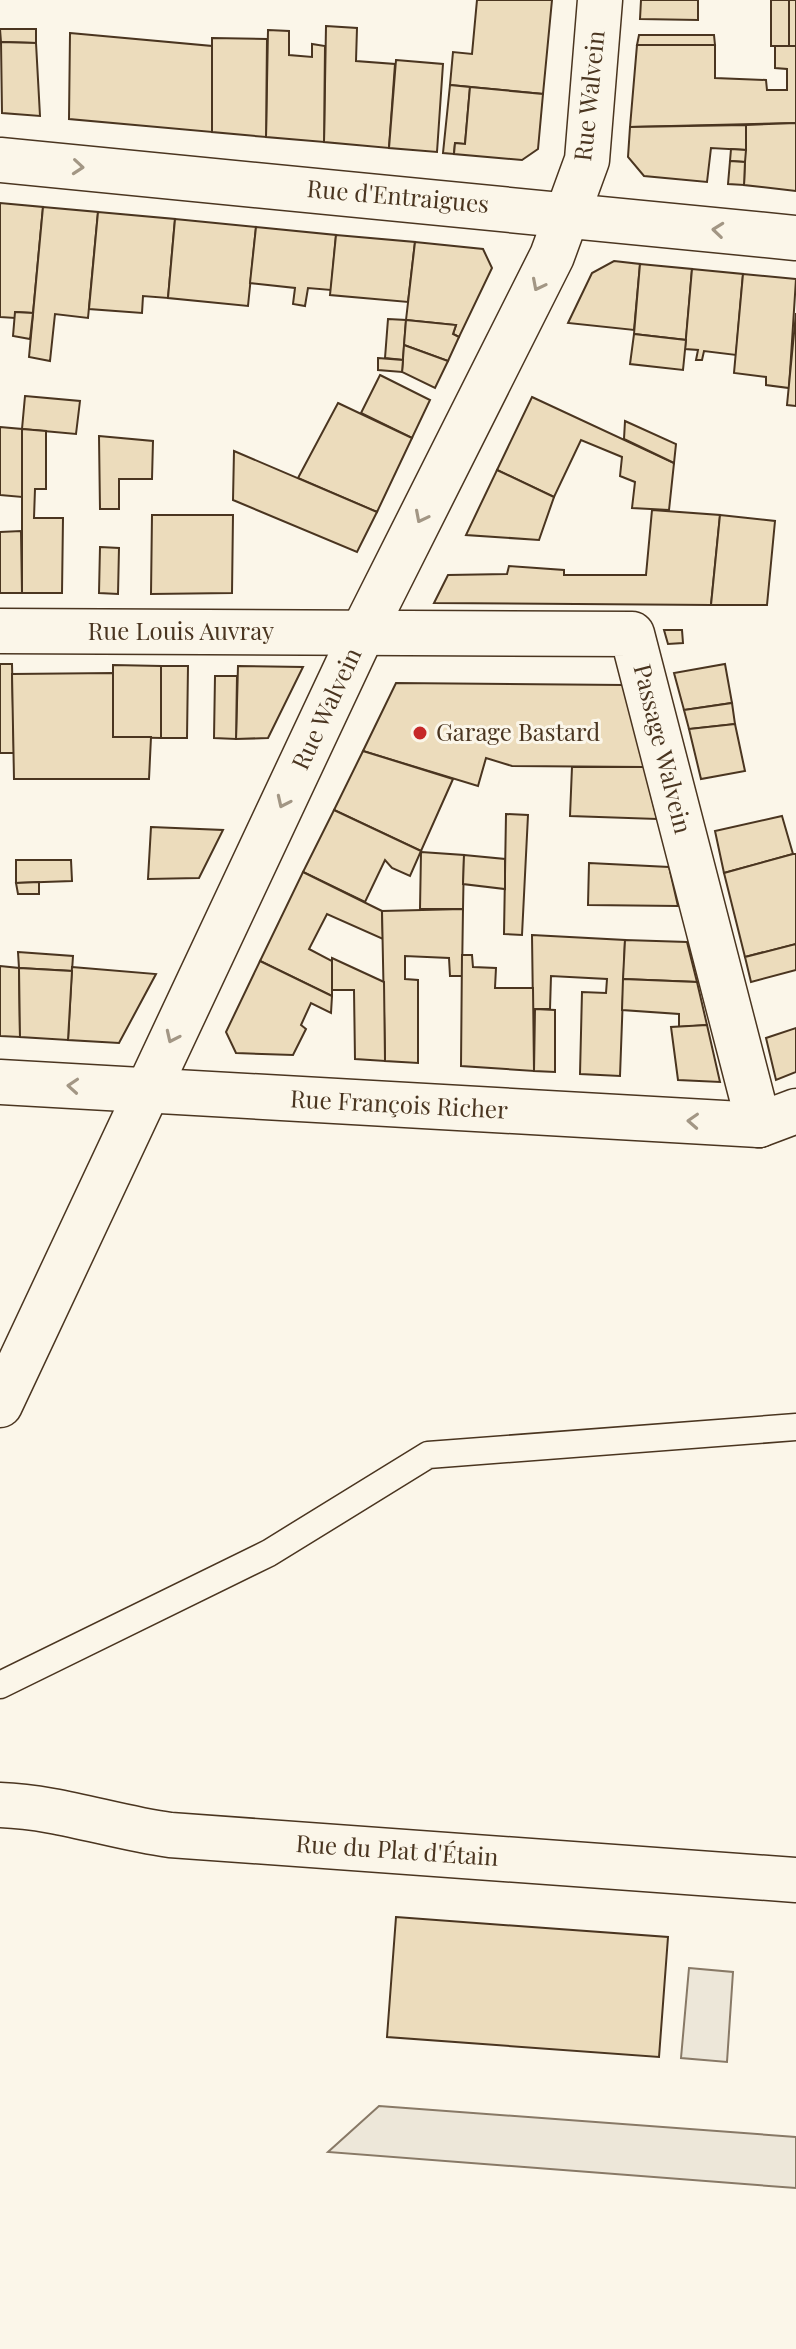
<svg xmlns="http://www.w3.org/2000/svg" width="796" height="2349" font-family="'Playfair Display',serif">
	<rect width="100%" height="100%" fill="#fbf6e9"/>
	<g fill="#ede7d9" stroke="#887966" stroke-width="2">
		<polygon points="689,1968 733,1972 727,2062 681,2058"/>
		<polygon points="379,2106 796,2137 796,2188 328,2152"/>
	</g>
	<g fill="#ecdcbc" stroke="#4a3520" stroke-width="2">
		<polygon points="477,0 552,0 543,94 450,85 453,52 472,54"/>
		<polygon points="641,0 698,0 698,20 640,19"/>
		<rect x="771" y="0" width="18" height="46"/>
		<rect x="789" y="0" width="7" height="46"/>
		<polygon points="326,26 357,28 356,61 395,64 389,148 324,142"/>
		<polygon points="0,29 36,29 36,43 1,42"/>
		<polygon points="268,30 289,31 289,55 312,57 312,44 325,46 324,142 266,137"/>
		<polygon points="70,33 212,46 212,132 69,119"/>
		<polygon points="639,35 714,35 715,45 637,45"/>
		<polygon points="212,38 267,39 266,137 212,132"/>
		<polygon points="1,42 36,43 40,116 2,113"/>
		<polygon points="637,45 715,45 715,78 766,80 767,90 787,90 787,69 775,68 775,46 796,46 796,123 630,127"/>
		<polygon points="396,60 443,64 437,152 389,148"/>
		<polygon points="450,85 470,87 465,144 455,143 454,154 443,153"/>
		<polygon points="470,87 543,94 538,149 522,160 454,154 455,143 465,144"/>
		<polygon points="796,123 796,191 744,185 746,125"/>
		<polygon points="746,125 746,150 711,148 707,182 644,176 628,157 630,127"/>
		<polygon points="731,149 746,150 745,162 730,161"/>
		<polygon points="730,161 745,162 744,185 728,184"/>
		<polygon points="0,203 43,207 33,313 15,312 15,318 0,317"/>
		<polygon points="43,207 98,212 88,318 55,314 50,361 29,357"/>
		<polygon points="98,212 175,219 168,298 143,296 142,313 89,309"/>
		<polygon points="175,219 256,227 248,306 168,298"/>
		<polygon points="256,227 336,235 331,290 308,288 305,306 293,304 295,288 250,283"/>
		<polygon points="336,235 415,242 408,302 330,295"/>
		<polygon points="415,242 483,249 492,268 459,337 453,334 456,325 406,320"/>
		<polygon points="614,261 640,264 634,330 568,323 592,273"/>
		<polygon points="640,264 692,269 686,340 634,334"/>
		<polygon points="692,269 743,274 736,355 704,351 702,360 696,360 698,350 685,349"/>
		<polygon points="743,274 796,279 789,388 766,385 766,377 734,373"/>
		<polygon points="15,312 33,313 30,339 13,336"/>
		<polygon points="796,313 796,406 787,405"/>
		<polygon points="388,319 406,320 403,360 385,358"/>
		<polygon points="406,320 456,325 453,334 459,337 448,361 404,345"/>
		<polygon points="634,334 686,340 683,370 630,364"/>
		<polygon points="404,345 448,361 435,388 402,372"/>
		<polygon points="378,358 403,360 402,372 378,370"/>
		<polygon points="380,375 430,400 412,438 361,413"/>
		<polygon points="25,396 80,401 76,434 22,429"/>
		<polygon points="532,397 674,463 669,510 632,508 635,482 620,476 622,457 581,440 554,497 497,470"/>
		<polygon points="338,403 412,438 377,512 298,478"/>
		<polygon points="625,421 676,444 674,463 624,439"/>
		<polygon points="0,427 22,429 22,497 0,495"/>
		<polygon points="22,429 46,431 46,489 35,489 34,518 63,518 62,593 22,593"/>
		<polygon points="99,436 153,441 152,479 119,479 119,509 100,509"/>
		<polygon points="234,451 377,512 357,552 233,500"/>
		<polygon points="497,470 554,497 539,540 466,535"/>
		<polygon points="652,510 720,515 711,605 434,603 448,575 507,574 509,566 564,570 564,575 646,575"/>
		<polygon points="152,515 233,515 232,593 151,594"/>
		<polygon points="720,515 775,521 767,605 711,605"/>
		<polygon points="21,531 22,593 0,593 0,532"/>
		<polygon points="100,547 119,548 118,594 99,593"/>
		<polygon points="664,630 682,630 683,643 668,644"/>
		<polygon points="0,664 12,664 14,753 0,753"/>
		<polygon points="725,664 732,703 684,710 674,673"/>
		<polygon points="113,665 161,666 161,738 113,737"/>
		<polygon points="161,666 188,666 187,738 161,738"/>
		<polygon points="238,666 303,667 268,738 236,739"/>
		<polygon points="113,673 113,737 151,737 149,779 14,779 12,674"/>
		<polygon points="215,676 237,676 236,739 214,738"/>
		<polygon points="396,683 624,685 644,767 512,766 486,758 478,786 363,751"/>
		<polygon points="732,703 735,724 689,729 684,710"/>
		<polygon points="735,724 745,771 701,779 689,729"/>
		<polygon points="363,751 453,779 421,851 334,810"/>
		<polygon points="572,767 644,767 657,819 570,816"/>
		<polygon points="334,810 421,851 410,876 392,868 385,860 365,902 303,872"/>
		<polygon points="506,814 528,815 522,935 504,934"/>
		<polygon points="782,816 793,854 724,873 715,831"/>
		<polygon points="151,827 223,830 199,878 148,879"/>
		<polygon points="421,852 464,855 463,909 420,909"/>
		<polygon points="793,854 796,854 796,944 745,957 724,873"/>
		<polygon points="464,855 505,859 505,889 463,884"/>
		<polygon points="16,860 71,860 72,881 16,883"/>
		<polygon points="589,863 669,867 678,906 588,905"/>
		<polygon points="303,872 382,911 383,939 327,914 309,949 332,961 332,996 260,961"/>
		<polygon points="39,882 39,894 18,894 16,883"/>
		<polygon points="463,909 462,976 450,976 449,958 405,956 405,979 418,980 418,1063 385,1061 382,911"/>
		<polygon points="532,935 625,940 620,1076 580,1074 582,992 606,993 607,979 551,976 550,1009 533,1009"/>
		<polygon points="625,940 687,942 697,982 623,979"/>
		<polygon points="796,944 796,970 751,982 745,957"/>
		<polygon points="18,952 73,956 72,971 19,968"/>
		<polygon points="462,955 472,955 473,967 496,968 495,988 533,988 534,1071 461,1066"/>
		<polygon points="332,958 384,982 385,1061 355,1059 354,990 332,990"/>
		<polygon points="260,961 332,996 331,1013 311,1003 301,1025 306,1029 293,1055 236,1053 226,1032"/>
		<polygon points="0,966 19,968 20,1037 0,1036"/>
		<polygon points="72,967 156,974 119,1043 68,1040"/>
		<polygon points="19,968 72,971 68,1040 20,1037"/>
		<polygon points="623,979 697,982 707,1025 679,1027 679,1014 622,1010"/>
		<polygon points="535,1009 555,1010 555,1072 534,1071"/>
		<polygon points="707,1025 720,1082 678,1080 671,1027"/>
		<polygon points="796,1028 796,1072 776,1080 766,1038"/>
		<polygon points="396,1917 668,1937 659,2057 387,2037"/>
	</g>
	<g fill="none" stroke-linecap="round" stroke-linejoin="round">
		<defs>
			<polyline id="service" points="0,1685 269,1553 428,1455 796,1427"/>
			<g id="minor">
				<polyline points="0,160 796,238"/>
				<polyline points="0,631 632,634 759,1125"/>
				<polyline points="0,1082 759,1125 796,1111"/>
				<polyline points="0,1405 362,634 552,256 587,160 600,0"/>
				<path d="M0 1805C59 1807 112 1827 170 1835L796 1880"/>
			</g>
		</defs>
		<use href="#service" stroke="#4a3520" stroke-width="29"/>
		<use href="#minor" stroke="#4a3520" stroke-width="47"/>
		<use href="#service" stroke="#fbf6e9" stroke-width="26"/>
		<use href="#minor" stroke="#fbf6e9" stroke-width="44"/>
	</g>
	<defs><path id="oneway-chevron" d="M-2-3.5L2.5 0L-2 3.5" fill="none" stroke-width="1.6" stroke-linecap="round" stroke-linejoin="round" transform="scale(2)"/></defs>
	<g stroke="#a29684">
		<use href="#oneway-chevron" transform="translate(78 167) rotate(5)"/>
		<use href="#oneway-chevron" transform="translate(718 230) rotate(-174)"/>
		<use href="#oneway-chevron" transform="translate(538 285) rotate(117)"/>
		<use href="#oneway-chevron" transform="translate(421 517) rotate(117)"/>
		<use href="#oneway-chevron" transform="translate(283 802) rotate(115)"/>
		<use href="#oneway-chevron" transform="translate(172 1037) rotate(115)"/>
		<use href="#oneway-chevron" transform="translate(73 1086) rotate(-176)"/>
		<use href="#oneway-chevron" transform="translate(693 1121) rotate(-177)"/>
	</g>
	<circle fill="#c62828" stroke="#fbf6e9" stroke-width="3" cx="420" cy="733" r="8"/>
	<g text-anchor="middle" stroke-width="6" stroke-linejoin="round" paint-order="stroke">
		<g font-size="24" fill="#4a3520" stroke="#fbf6e9">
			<text transform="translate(590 96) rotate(-84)" y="8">Rue Walvein</text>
			<text transform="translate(398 197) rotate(5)" y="8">Rue d'Entraigues</text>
			<text x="181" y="640">Rue Louis Auvray</text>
			<text transform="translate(327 709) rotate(-65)" y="8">Rue Walvein</text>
			<text transform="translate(662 749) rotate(76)" y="8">Passage Walvein</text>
			<text transform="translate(399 1105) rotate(3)" y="8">Rue François Richer</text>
			<text transform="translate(397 1851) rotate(4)" y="8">Rue du Plat d'Étain</text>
		</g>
		<g font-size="24" fill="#4a3520" stroke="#fbf6e9" text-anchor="start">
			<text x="436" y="741">Garage Bastard</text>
		</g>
	</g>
</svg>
